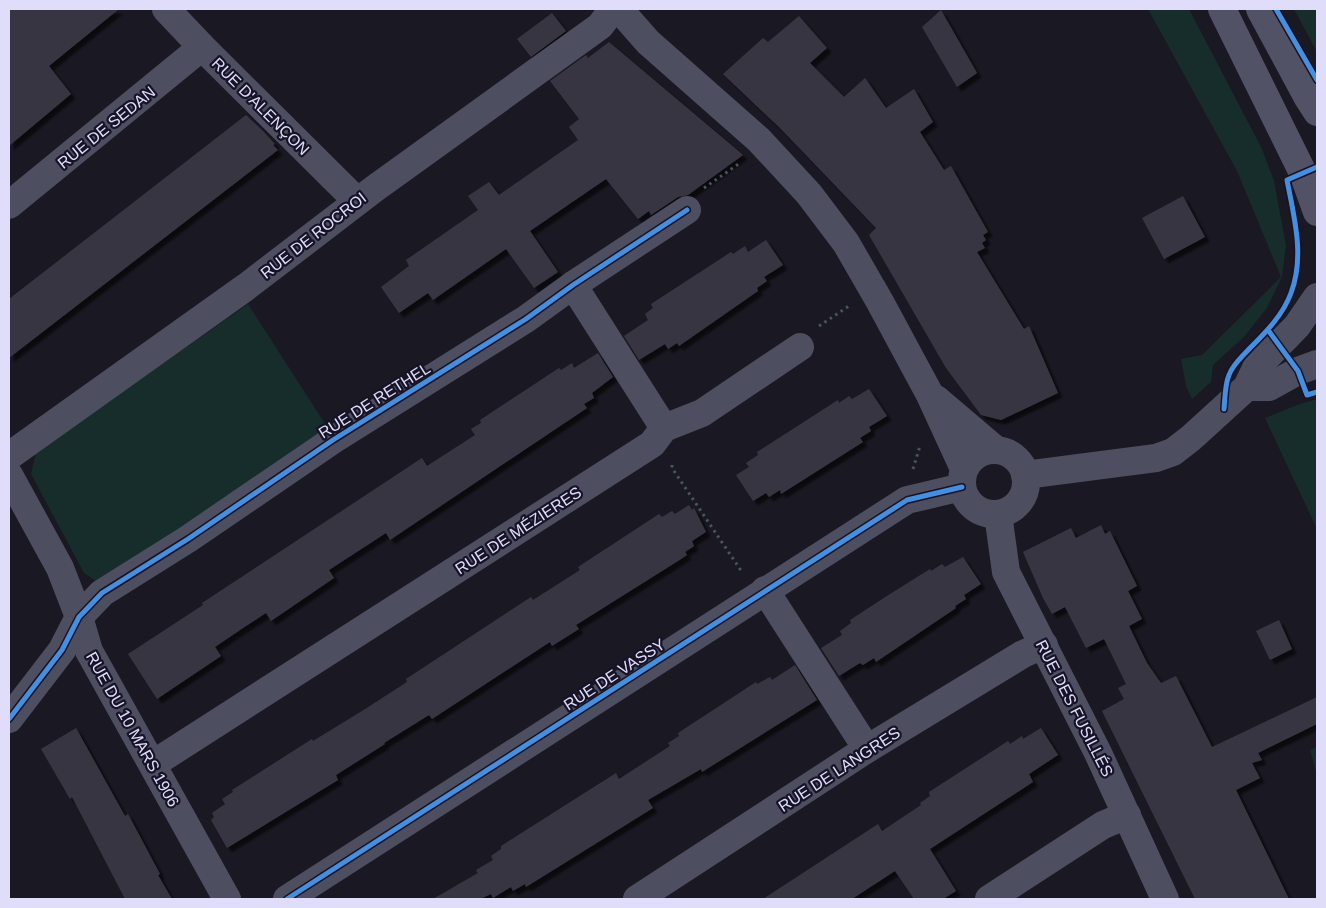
<svg xmlns="http://www.w3.org/2000/svg" width="1326" height="908" font-family="Helvetica,sans-serif">
	<defs>
		<filter id="shadow"><feDropShadow dx="4.5" dy="4.5" stdDeviation="1" flood-color="#0009"/></filter>
	</defs>
	<rect width="100%" height="100%" fill="#1a1822"/>
	<g fill="#172d2c">
		<polygon points="1148,9 1189,9 1262,149 1274,181 1286,245 1282,277 1267,308 1244,337 1213,365 1211,382 1192,399 1186,386 1181,359 1202,355 1281,277 1237,171"/>
		<polygon points="1294,9 1317,9 1317,52"/>
		<polygon points="248,304 329,430 109,580 96,581 84,573 31,474 36,452"/>
		<polygon points="1317,399 1317,529 1265,418 1297,405"/>
		<polygon points="1317,747 1317,775 1310,750"/>
	</g>
	<g fill="#393643" filter="url(#shadow)">
		<polygon points="9,9 119,9 49,66 71,94 9,146"/>
		<polygon points="941,10 977,73 957,87 922,27"/>
		<polygon points="552,13 566,31 531,57 517,39"/>
		<polygon points="799,16 827,48 810,63 844,97 865,78 886,108 914,89 933,122 920,132 944,170 951,166 988,232 983,235 986,240 982,243 985,248 977,252 1024,329 1029,326 1058,393 1001,420 981,415 946,368 869,235 876,228 781,129 723,74 763,38 768,42"/>
		<polygon points="609,42 743,155 688,195 678,197 651,215 649,211 638,219 606,179 530,231 558,272 534,288 506,249 433,300 428,293 399,313 381,287 409,266 406,260 478,210 468,196 489,182 499,195 578,140 569,127 579,119 550,81 586,55 588,58"/>
		<polygon points="246,115 263,131 275,144 273,145 278,150 9,358 9,299"/>
		<polygon points="1183,196 1205,237 1164,259 1142,218"/>
		<polygon points="766,240 783,265 764,277 767,281 757,288 758,291 679,346 677,343 668,349 665,344 639,360 624,336 648,320 645,314 653,308 651,304 731,252 733,254 745,246 748,252"/>
		<polygon points="598,353 613,377 592,393 594,398 584,404 587,408 390,540 386,533 329,570 334,578 271,621 266,613 243,628 215,647 221,656 157,699 128,654 203,605 202,603 422,458 427,466 475,435 471,429 481,423 480,420 559,368 561,370 572,363 574,368"/>
		<polygon points="869,389 887,416 869,427 871,431 860,438 863,442 781,494 780,490 769,497 766,493 753,501 736,475 749,467 746,463 758,455 757,452 838,400 839,403 849,396 852,399"/>
		<polygon points="689,505 692,510 694,508 706,532 692,541 694,546 685,552 687,555 678,561 576,625 579,629 552,646 550,642 432,719 429,715 384,743 385,744 336,775 338,780 227,848 211,820 214,817 212,813 225,804 222,799 233,792 232,790 312,739 313,741 362,711 407,682 406,679 531,597 533,600 580,570 578,567 659,514 662,517 672,511 675,514"/>
		<polygon points="1101,525 1105,534 1110,531 1137,586 1128,591 1142,619 1129,626 1147,663 1161,683 1176,676 1212,747 1317,697 1317,724 1258,753 1262,760 1252,763 1260,778 1236,790 1289,899 1195,899 1102,711 1124,699 1118,688 1126,684 1104,639 1086,648 1065,607 1052,614 1043,598 1023,552 1071,528 1076,538"/>
		<polygon points="963,557 981,584 964,595 966,599 955,606 956,608 876,662 874,658 863,665 860,663 839,676 821,648 842,635 840,631 851,623 850,620 890,594 930,569 931,571 942,564 945,567"/>
		<polygon points="1279,620 1292,649 1270,660 1256,631"/>
		<polygon points="795,665 817,700 702,772 701,769 648,800 653,808 526,887 525,884 513,891 511,887 493,898 491,894 480,899 433,899 478,873 476,870 493,860 491,856 501,849 501,846 616,773 619,779 670,746 668,743 679,736 678,733 756,682 757,684 770,677 772,680"/>
		<polygon points="76,728 125,816 128,814 160,874 158,875 172,899 125,899 72,797 70,799 41,749"/>
		<polygon points="1041,728 1058,755 1029,774 1033,782 930,849 956,891 943,899 914,899 895,871 852,899 763,899 878,824 882,831 921,805 920,803 930,796 929,792 1008,741 1010,744 1022,736 1023,739"/>
	</g>
	<g fill="none" stroke-linecap="round" stroke-linejoin="round">
		<g stroke="#48545e" stroke-width="3" stroke-dasharray="2.5 4" stroke-linecap="butt">
			<polyline points="704,188 740,163"/>
			<polyline points="819,326 849,306"/>
			<polyline points="672,465 672,468 742,572"/>
			<polyline points="913,469 920,446"/>
		</g>
		<g stroke="#4e4e61" stroke-width="28">
			<polyline points="166,9 202,47 357,201"/>
			<polyline points="619,9 648,42 759,140 809,194 846,243 880,302 929,393 964,469"/>
			<polyline points="9,205 202,47"/>
			<polyline points="573,285 664,428"/>
			<polyline points="1247,387 1269,387 1298,371 1317,364"/>
			<polyline points="936,399 996,450"/>
			<circle cx="994" cy="482" r="32"/>
			<polyline points="9,456 246,287 374,189 600,26 613,9"/>
			<polyline points="9,475 60,568 79,617 89,651 227,899"/>
			<polyline points="1025,475 1156,458 1173,452 1191,438 1247,387 1256,368 1297,326 1317,297"/>
			<polyline points="998,514 1006,572 1098,753 1165,899"/>
			<polyline points="765,590 867,749"/>
			<polyline points="9,719 62,650 79,617 102,593 188,539 333,440 526,319 573,285 687,210"/>
			<polyline points="153,764 652,444 664,428 702,413 800,347"/>
			<polyline points="287,899 907,500 962,487"/>
			<polyline points="637,899 867,749 1023,654 1044,645"/>
			<polyline points="989,899 1103,825 1127,815"/>
		</g>
		<g stroke="#525267" stroke-width="28">
			<polyline points="1222,9 1303,173 1317,212"/>
			<polyline points="1260,9 1308,98 1317,112"/>
		</g>
		<defs>
			<g id="cycleway">
				<polyline points="1276,9 1317,80"/>
				<polyline points="1268,330 1298,371 1307,395 1317,392"/>
				<path d="M1224 409C1225 398 1225 384 1229 375 1233 364 1243 356 1250 348 1266 332 1283 315 1291 293 1305 256 1294 217 1287 180L1317 167"/>
				<polyline points="9,719 62,650 79,617 102,593 188,539 333,440 526,319 573,285 687,210"/>
				<polyline points="287,899 907,500 962,487"/>
			</g>
		</defs>
		<use href="#cycleway" stroke="#161327" stroke-width="8"/>
		<use href="#cycleway" stroke="#468fdf" stroke-width="5"/>
	</g>
	<g text-anchor="middle" stroke-width="4.5" stroke-linejoin="round" paint-order="stroke">
		<g font-size="16" fill="#e0ddfb" stroke="#161327">
			<text transform="translate(261 106) rotate(45)" y="6">RUE D'ALENÇON</text>
			<text transform="translate(106 127) rotate(-39)" y="6">RUE DE SEDAN</text>
			<text transform="translate(313 235) rotate(-38)" y="6">RUE DE ROCROI</text>
			<text transform="translate(374 400) rotate(-32)" y="6">RUE DE RETHEL</text>
			<text transform="translate(518 530) rotate(-33)" y="6">RUE DE MÉZIERES</text>
			<text transform="translate(614 674) rotate(-33)" y="6">RUE DE VASSY</text>
			<text transform="translate(1075 708) rotate(63)" y="6">RUE DES FUSILLÉS</text>
			<text transform="translate(133 729) rotate(61)" y="6">RUE DU 10 MARS 1906</text>
			<text transform="translate(839 769) rotate(-33)" y="6">RUE DE LANGRES</text>
		</g>
	</g>
	<rect width="1326" height="908" fill="none" stroke="#e0ddfb" stroke-width="20"/>
</svg>
